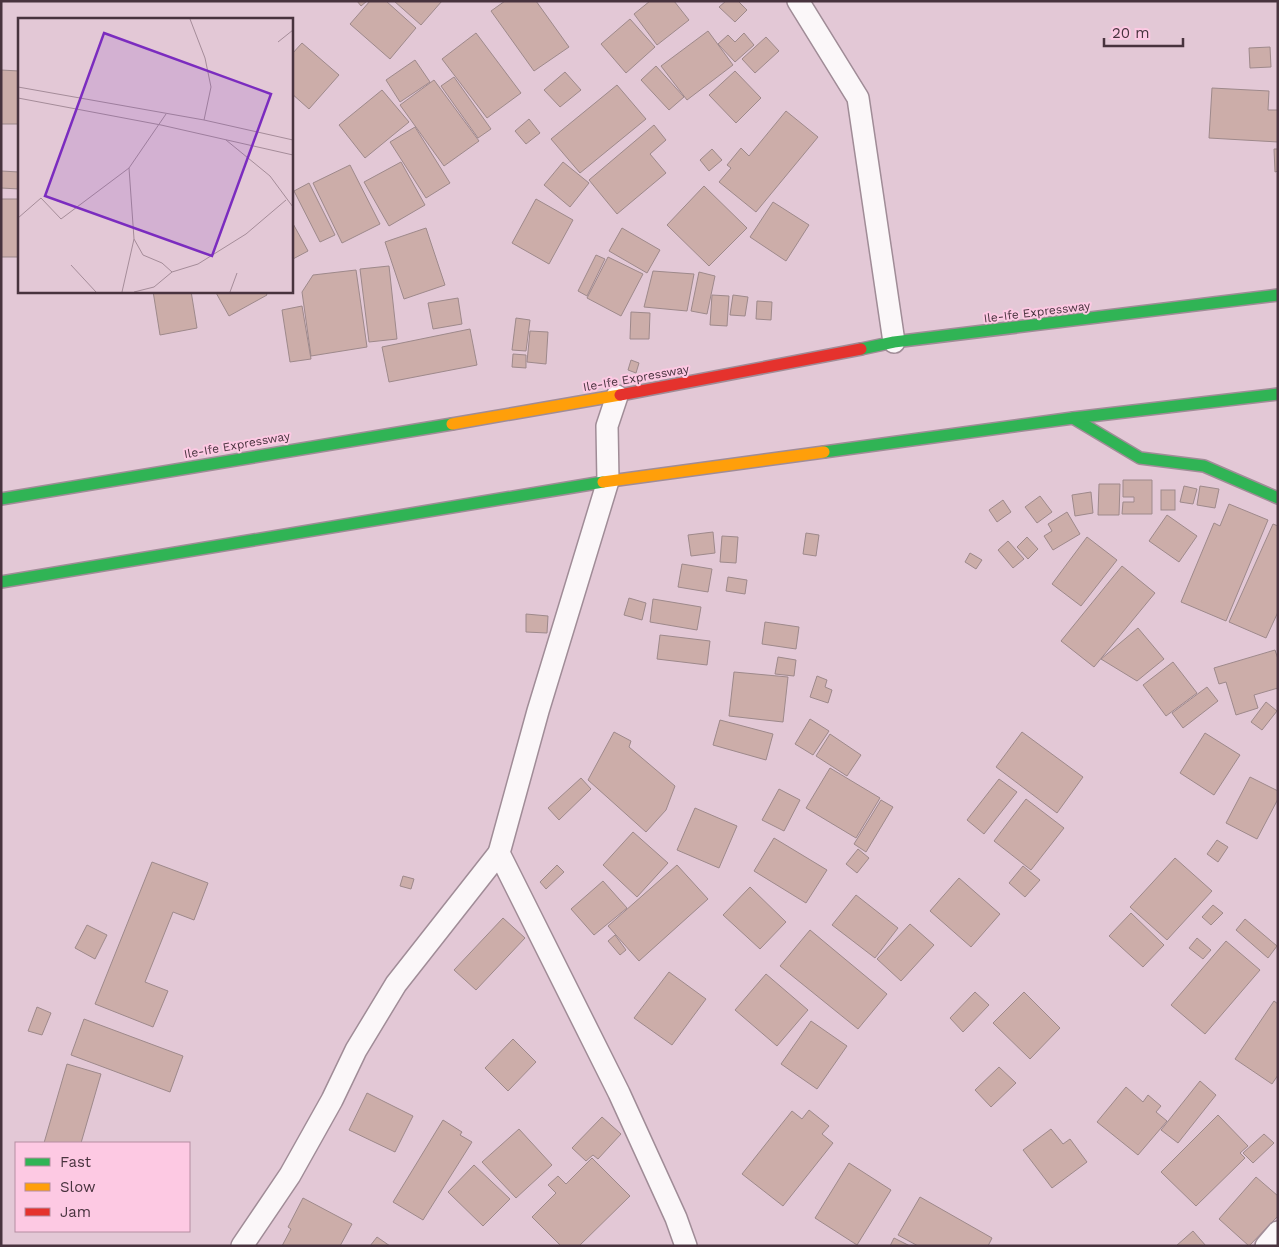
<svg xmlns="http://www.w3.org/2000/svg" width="1279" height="1247" font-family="'Work Sans',sans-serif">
	<rect width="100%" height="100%" fill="#e3c8d6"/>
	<g fill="#ccada9" stroke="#9e898b">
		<polygon points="357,1 367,1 361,6"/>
		<polygon points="370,1 386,1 416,28 390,59 350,24"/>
		<polygon points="394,1 442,1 421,25"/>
		<polygon points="505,1 536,1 569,47 534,71 491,11"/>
		<polygon points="650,1 674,1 689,20 657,45 634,14"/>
		<polygon points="726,1 738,1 747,10 735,22 719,7"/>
		<polygon points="630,19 655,47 626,73 601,44"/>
		<polygon points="708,31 733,65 687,100 661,66"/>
		<polygon points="476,33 521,93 487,118 442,59"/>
		<polygon points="744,33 754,45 735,62 718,44 728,35 735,42"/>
		<polygon points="766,37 779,51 755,73 742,59"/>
		<polygon points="302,43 339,75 309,109 291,93 291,55"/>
		<polygon points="1270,47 1271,67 1250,68 1249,48"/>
		<polygon points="415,60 430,82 400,102 386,80"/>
		<polygon points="656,66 684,97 669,110 641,80"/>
		<polygon points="1,70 19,71 19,124 1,124"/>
		<polygon points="735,71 761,98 736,123 709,95"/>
		<polygon points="565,72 581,90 560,107 544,90"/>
		<polygon points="454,77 491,129 478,138 441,86"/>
		<polygon points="434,80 479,141 444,166 400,105"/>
		<polygon points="617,85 646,119 580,173 551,139"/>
		<polygon points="1212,88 1269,91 1268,110 1278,110 1278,142 1209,138"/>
		<polygon points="382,90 409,122 365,158 339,125"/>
		<polygon points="786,111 818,137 756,212 719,182 731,168 727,165 741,148 749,156"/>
		<polygon points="529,119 540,133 526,144 515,131"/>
		<polygon points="654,125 666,140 650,154 666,173 617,214 589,180"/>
		<polygon points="415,127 450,183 426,198 390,142"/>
		<polygon points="712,149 722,160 709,171 700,160"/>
		<polygon points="1274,149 1278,149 1278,171 1275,172"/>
		<polygon points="401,162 425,205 389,226 364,182"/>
		<polygon points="563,162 589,183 570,207 544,185"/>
		<polygon points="350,165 380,224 342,243 313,183"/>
		<polygon points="1,171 19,172 19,189 1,188"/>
		<polygon points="309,183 335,235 320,242 294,191"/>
		<polygon points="704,186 747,228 709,266 667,225"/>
		<rect x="1" y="199" width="18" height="58"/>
		<polygon points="536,199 573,220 549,264 512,243"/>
		<polygon points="773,202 809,225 786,261 750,237"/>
		<polygon points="291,220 308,251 291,260"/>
		<polygon points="426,228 445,285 404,299 385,242"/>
		<polygon points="622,228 660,250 647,273 609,251"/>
		<polygon points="596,255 605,259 587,296 578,291"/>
		<polygon points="608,257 643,274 621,316 587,298"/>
		<polygon points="389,266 397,339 369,342 360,269"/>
		<polygon points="356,270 367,347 311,356 302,292 313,275"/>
		<polygon points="653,271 694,274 687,311 644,307"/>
		<polygon points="699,272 715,276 707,314 691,311"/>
		<polygon points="153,291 191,291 197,328 160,335"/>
		<polygon points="215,291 265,291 267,295 229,316"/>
		<polygon points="712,295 729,296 727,326 710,325"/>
		<polygon points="733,295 748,297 745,316 730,315"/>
		<polygon points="458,298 462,324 433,329 428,303"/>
		<polygon points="757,301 772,302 771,320 756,319"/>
		<polygon points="302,306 311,359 290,362 282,310"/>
		<polygon points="631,312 650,313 649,339 630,339"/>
		<polygon points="516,318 530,320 526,351 512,350"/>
		<polygon points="470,329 477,365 389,382 382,347"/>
		<polygon points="530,331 548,332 546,364 527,362"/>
		<polygon points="513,354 526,355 526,368 512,367"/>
		<polygon points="631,360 639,363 636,373 628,370"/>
		<polygon points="1123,480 1152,480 1152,514 1122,514 1123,502 1134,502 1134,497 1123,497"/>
		<polygon points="1099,484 1120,484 1119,515 1098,515"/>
		<polygon points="1184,486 1197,489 1193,504 1180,502"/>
		<polygon points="1200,486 1219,489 1215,508 1197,505"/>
		<rect x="1161" y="490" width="14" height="20"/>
		<polygon points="1091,492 1093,513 1075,516 1072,495"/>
		<polygon points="1040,496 1052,512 1037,523 1025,507"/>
		<polygon points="1003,500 1011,512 997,522 989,510"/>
		<polygon points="1229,504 1268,520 1226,621 1181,602 1214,523 1220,526"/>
		<polygon points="1067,512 1080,534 1053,550 1044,536 1052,531 1048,524"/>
		<polygon points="1167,515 1197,536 1179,562 1149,541"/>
		<polygon points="1273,524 1278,526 1278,612 1266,638 1229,622"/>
		<polygon points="713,532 715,553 691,556 688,535"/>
		<polygon points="806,533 819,535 816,556 803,554"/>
		<polygon points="722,536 738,537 736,563 720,562"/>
		<polygon points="1027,537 1038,549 1028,559 1017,547"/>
		<polygon points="1087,537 1117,560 1081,606 1052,584"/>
		<polygon points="1008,541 1024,559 1013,568 998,550"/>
		<polygon points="970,553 982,560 976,569 965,562"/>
		<polygon points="682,564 712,569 708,592 678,587"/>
		<polygon points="1122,566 1155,593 1094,667 1061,641"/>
		<polygon points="728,577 747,580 745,594 726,591"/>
		<polygon points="629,598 646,603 642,620 624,615"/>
		<polygon points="653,599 701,607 697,630 650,622"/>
		<polygon points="526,614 548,616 547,633 526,632"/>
		<polygon points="765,622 799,627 796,649 762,644"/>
		<polygon points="1138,628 1164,659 1137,681 1101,659"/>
		<polygon points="660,635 710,641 707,665 657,659"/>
		<polygon points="1275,650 1278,659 1278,688 1254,695 1258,708 1236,715 1226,682 1219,684 1214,668"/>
		<polygon points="778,657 796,660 794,676 775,674"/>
		<polygon points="1173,662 1197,693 1166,716 1143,685"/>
		<polygon points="734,672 788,677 783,722 729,716"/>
		<polygon points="817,676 827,680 825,687 832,690 828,703 810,697"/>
		<polygon points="1207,687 1218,701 1183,728 1172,713"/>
		<polygon points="1266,702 1277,711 1262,730 1251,722"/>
		<polygon points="810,719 829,731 813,755 795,744"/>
		<polygon points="720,720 773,734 766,760 713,745"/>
		<polygon points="614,732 631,741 629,747 675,786 666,810 646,832 588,780"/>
		<polygon points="1022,732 1083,777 1057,813 996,767"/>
		<polygon points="1205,733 1240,755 1214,795 1180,773"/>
		<polygon points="830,734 861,755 847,776 816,756"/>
		<polygon points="830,768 880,798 856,838 806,808"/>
		<polygon points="1250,777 1278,791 1278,799 1257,839 1226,823"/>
		<polygon points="581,778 591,789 559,820 548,808"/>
		<polygon points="999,779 1017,792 984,834 967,820"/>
		<polygon points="779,789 800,800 784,831 762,820"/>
		<polygon points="1026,799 1064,828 1031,870 994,841"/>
		<polygon points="881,800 893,807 866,852 854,844"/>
		<polygon points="695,808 737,826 719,868 677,850"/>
		<polygon points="633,832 668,863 637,897 603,865"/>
		<polygon points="774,838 827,870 806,903 754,871"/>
		<polygon points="1217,840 1228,847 1218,862 1207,854"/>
		<polygon points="858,849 869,858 857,873 846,864"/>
		<polygon points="1175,858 1212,891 1167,940 1130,907"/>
		<polygon points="152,862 208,883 194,920 173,912 145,982 168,991 153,1027 95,1004"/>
		<polygon points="557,865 564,872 546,889 540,882"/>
		<polygon points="677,865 708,899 639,961 608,926"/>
		<polygon points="1023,866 1040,880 1025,897 1009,883"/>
		<polygon points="403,876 414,879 411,889 400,886"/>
		<polygon points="959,878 1000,914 971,947 930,911"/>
		<polygon points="603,881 627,908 594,935 571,909"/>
		<polygon points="750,887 786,922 760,949 723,915"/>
		<polygon points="856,895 898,928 875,958 832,925"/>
		<polygon points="1213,905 1223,913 1211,925 1202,917"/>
		<polygon points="1131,913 1164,945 1143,967 1109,936"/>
		<polygon points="503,918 525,938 476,990 454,970"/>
		<polygon points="1245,919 1277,946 1268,958 1236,930"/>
		<polygon points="910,924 934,945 901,981 877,959"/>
		<polygon points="87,925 107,935 95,959 75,948"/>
		<polygon points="810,930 887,994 858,1029 780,966"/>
		<polygon points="615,935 626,950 620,955 608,941"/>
		<polygon points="1197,938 1211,950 1203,959 1189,948"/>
		<polygon points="1226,941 1260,970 1205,1034 1171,1005"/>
		<polygon points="669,972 706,999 672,1045 634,1018"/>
		<polygon points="766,974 808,1010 777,1046 735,1010"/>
		<polygon points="975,992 989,1005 963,1032 950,1018"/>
		<polygon points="1024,992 1060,1028 1030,1059 993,1023"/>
		<polygon points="1274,1001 1278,1004 1278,1075 1272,1084 1235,1059"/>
		<polygon points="37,1007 51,1013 42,1035 28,1031"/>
		<polygon points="84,1019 183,1056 170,1092 71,1055"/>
		<polygon points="811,1021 847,1046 817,1089 781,1064"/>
		<polygon points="513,1039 536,1062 508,1091 485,1068"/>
		<polygon points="67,1064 101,1074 81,1143 44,1143"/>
		<polygon points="999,1067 1016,1083 991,1107 975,1090"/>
		<polygon points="1200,1081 1216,1095 1178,1143 1161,1130"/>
		<polygon points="1126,1087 1143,1102 1148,1095 1161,1106 1156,1112 1167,1121 1138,1155 1097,1122"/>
		<polygon points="367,1093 413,1116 395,1152 349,1130"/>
		<polygon points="809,1110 829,1126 822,1134 833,1143 783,1206 742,1174 792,1111 802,1119"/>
		<polygon points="1218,1115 1248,1146 1240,1153 1245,1158 1196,1206 1161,1172"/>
		<polygon points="602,1117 621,1134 598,1159 593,1155 586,1161 572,1148"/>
		<polygon points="443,1120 462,1132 460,1135 472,1142 423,1220 393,1202"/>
		<polygon points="519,1129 552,1165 516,1198 482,1162"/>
		<polygon points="1051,1129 1063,1144 1070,1139 1087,1162 1052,1188 1023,1150"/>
		<polygon points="1264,1134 1274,1143 1253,1163 1243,1153"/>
		<polygon points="592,1158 630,1196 579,1246 561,1246 532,1217 556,1193 548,1185 558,1176 566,1184"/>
		<polygon points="849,1163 891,1190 857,1245 815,1218"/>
		<polygon points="474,1165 510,1199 483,1226 448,1192"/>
		<polygon points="1256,1177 1278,1196 1278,1216 1249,1246 1219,1219"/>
		<polygon points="920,1197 992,1238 988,1246 918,1246 898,1235"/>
		<polygon points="303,1198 352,1224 340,1246 282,1246 291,1229 288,1227"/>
		<polygon points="1193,1231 1206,1246 1176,1246"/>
		<polygon points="377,1237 390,1246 370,1246"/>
		<polygon points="894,1238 910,1246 890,1246"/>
	</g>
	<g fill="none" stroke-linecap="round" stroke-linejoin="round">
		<defs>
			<g id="street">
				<polyline points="798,1 858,98 894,342"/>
				<polyline points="617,396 607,426 608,481 538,711 499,853 619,1093 676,1218 686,1246"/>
				<polyline points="242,1246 290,1175 332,1100 356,1050 396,984 499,853"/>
				<polyline points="1266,1246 1278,1232"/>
			</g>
			<g id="fast">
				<polyline points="861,349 894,342 1278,295"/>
				<polyline points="1073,418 1140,458 1204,466 1278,498"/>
				<polyline points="824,452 1073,418 1278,394"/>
				<polyline points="1,499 452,424"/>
				<polyline points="1,582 603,482"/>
			</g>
			<g id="slow">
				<polyline points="452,424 620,395"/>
				<polyline points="603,482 824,452"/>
			</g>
			<polyline id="jam" points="620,395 861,349"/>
		</defs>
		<use href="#street" stroke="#a08c97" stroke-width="24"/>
		<use href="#fast" stroke="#a08c97" stroke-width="14"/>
		<use href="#slow" stroke="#a08c97" stroke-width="14"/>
		<use href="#jam" stroke="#a08c97" stroke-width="14"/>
		<use href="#street" stroke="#fbf7f9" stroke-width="21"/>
		<use href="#fast" stroke="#30b455" stroke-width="11"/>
		<use href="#slow" stroke="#ff9f0a" stroke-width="11"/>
		<use href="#jam" stroke="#e5322d" stroke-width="11"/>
	</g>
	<g text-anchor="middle" stroke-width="4" stroke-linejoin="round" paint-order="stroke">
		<g font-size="12" fill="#48333e" stroke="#fdc9e3">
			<text transform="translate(1037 312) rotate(-7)" y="4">Ile-Ife Expressway</text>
			<text transform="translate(636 378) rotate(-10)" y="4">Ile-Ife Expressway</text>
			<text transform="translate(237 445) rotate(-10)" y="4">Ile-Ife Expressway</text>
		</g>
	</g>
	<g transform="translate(18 18)">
		<rect width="275" height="275" fill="#e3c8d6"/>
		<path fill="none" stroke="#a58c99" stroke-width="1" d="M172 1 187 40 193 69 186 102M260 24 275 12M0 69 186 102 275 122M0 80 143 107 275 137M208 122 252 158 275 189M0 200 23 180 43 201 111 150M116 221 125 237 144 245 154 254M53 247 78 274M104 274 116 221 111 150 148 96M116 274 136 269 154 254 180 246 228 216 268 182M212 274 219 255"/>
		<path fill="#7b2cbf" fill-opacity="0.15" stroke="#7b2cbf" stroke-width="2.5" d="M86 15 253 76 194 238 27 178Z"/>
		<rect width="275" height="275" fill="none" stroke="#48333e" stroke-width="2.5"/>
	</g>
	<rect width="1279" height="1247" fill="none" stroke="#48333e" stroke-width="5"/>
	<rect x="15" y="1142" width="175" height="90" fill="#fdc9e3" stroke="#b58da1"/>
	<rect x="25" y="1158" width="25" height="8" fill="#30b455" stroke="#b58da1"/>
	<text x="60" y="1167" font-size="15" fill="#48333e">Fast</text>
	<rect x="25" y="1183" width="25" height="8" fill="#ff9f0a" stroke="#b58da1"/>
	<text x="60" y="1192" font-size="15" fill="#48333e">Slow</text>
	<rect x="25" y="1208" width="25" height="8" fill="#e5322d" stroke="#b58da1"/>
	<text x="60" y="1217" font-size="15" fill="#48333e">Jam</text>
	<path d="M1104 38v8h79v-8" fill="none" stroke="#48333e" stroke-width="2.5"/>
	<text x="1112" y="38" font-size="15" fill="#48333e" stroke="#fdc9e3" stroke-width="4" paint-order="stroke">20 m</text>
</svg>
